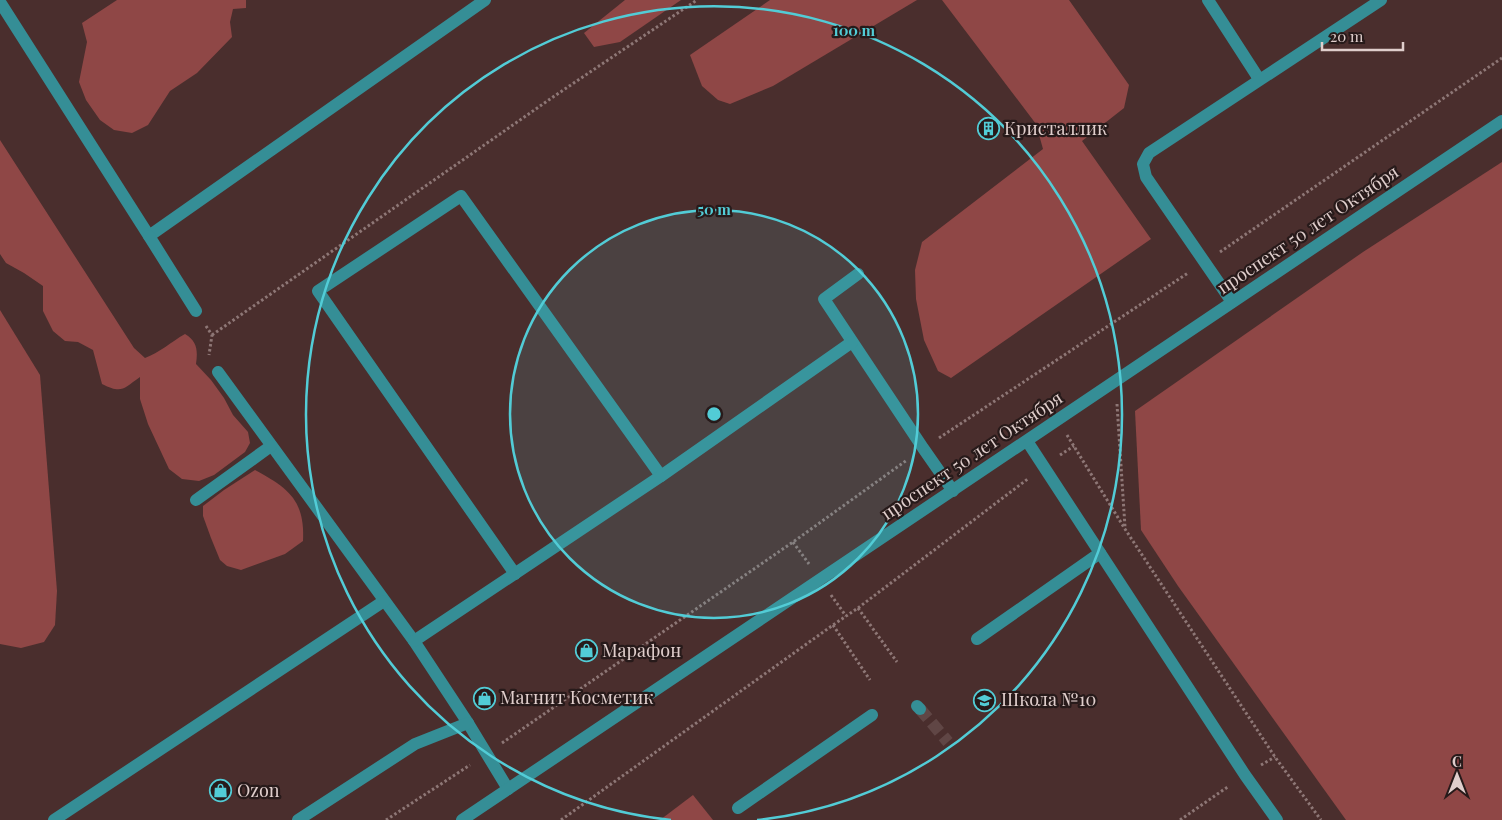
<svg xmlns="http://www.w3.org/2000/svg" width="1502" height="820" font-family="'Playfair Display',serif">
	<rect width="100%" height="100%" fill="#4a2e2d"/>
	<g fill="#8f4746">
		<polygon points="117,0 246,0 246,8 233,9 230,22 232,37 197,73 170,91 148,125 132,133 114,130 100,120 86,100 79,82 87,42 82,23"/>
		<polygon points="625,0 681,0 620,42 594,47 584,33"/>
		<polygon points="770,0 917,0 773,86 730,104 718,100 702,86 690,55"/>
		<polygon points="942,0 1069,0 1129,85 1124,108 1082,141 1151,239 951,378 938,371 924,340 916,299 915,270 922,242 1043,149 1036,124"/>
		<path d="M0 140 134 348 145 358C159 353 171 342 185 334 197 341 198 350 196 364L211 380 224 398 233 415 248 432 250 443 245 452 214 475 199 481 182 479 169 469 148 424 140 399V377C123 389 122 394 102 384L93 350 78 342 65 341 53 331 43 311V286L24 273 6 263 0 254Z"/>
		<polygon points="1502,162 1502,820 1346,820 1178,586 1141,530 1135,411 1363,252"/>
		<polygon points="0,310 40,375 57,591 55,625 44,642 21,648 0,644"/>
		<path d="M255 470C288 488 305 500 303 541L285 554 241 570 227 566 220 560 211 538 203 516V506L224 490Z"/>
		<polygon points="693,795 713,820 660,820"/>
	</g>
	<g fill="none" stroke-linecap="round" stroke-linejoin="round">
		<polyline stroke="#604645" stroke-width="12" stroke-dasharray="12 6" stroke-linecap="butt" points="920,709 948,742"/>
		<g stroke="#8e7776" stroke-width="3" stroke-dasharray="2.5 2.5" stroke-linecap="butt">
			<polyline points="1220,252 1502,58"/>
			<polyline points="206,326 212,335 209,355"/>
			<polyline points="212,335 553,97 697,0"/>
			<polyline points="1117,404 1125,527"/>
			<polyline points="1067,435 1125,529 1275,757 1321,820"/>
			<polyline points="939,438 1188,273"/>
			<polyline points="1060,455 1074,446"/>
			<polyline points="793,542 809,564"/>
			<polyline points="831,595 846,616"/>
			<polyline points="858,608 897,662"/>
			<polyline points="833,625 870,680"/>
			<polyline points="502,743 793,542 907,460"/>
			<polyline points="1261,765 1275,757"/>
			<polyline points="386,820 470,765"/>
			<polyline points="561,820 833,625 858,608 1029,478"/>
			<polyline points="1180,820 1229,786"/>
		</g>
		<g stroke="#358e96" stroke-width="12">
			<polyline points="1208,0 1259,79"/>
			<polyline points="0,2 149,236 485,0"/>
			<polyline points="149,236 196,311"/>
			<polyline points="858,274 824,299 923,448 953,491"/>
			<polyline points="1232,302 1146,177 1143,164 1149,153 1381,0"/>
			<polyline points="218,372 414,641 468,723 508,789"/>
			<polyline points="1027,441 1245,775 1277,820"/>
			<polyline points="196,500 271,446"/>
			<polyline points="515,574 318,291 461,196 661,476"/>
			<polyline points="977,639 1100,553"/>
			<polyline points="414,641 661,476 852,342"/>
			<polyline points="917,706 920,709"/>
			<polyline points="738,808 872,715"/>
			<polyline points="54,820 384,601"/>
			<polyline points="298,820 415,744 468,723"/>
			<polyline points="462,820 1502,121"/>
		</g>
	</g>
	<circle cx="714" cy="414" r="204" fill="#52ccd6" fill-opacity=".12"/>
	<g fill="none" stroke="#52ccd6" stroke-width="2.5">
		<circle cx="714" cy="414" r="204"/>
		<path d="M671 820A408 408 0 1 1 757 820"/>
	</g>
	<defs>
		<symbol id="building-ring" viewBox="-11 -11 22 22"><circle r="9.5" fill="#271a1a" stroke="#52ccd6" stroke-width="1.5"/><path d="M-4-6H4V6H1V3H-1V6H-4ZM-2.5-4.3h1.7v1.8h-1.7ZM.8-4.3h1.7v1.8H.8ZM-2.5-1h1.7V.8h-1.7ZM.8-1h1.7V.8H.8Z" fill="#52ccd6"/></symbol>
		<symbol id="shop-ring" viewBox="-11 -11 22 22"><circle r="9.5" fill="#271a1a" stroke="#52ccd6" stroke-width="1.5"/><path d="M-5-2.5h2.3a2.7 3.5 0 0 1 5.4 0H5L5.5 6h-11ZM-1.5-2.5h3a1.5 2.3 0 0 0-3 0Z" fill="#52ccd6"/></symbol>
		<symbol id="school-ring" viewBox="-11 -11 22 22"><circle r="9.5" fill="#271a1a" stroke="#52ccd6" stroke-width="1.5"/><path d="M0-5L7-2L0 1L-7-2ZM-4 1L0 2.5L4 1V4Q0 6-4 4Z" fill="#52ccd6"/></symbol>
	</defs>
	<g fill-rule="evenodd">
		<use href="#building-ring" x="976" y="116" width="25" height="25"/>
		<use href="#shop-ring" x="574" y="638" width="25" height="25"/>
		<use href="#shop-ring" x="472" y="686" width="25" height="25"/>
		<use href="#school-ring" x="972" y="688" width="25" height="25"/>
		<use href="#shop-ring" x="208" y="778" width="25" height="25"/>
	</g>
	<g text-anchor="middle" stroke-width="4.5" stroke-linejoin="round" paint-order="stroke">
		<g font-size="18" fill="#e0cecc" stroke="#271a1a" text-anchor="start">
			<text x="1004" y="135">Кристаллик</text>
			<text x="602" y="657">Марафон</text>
			<text x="500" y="704">Магнит Косметик</text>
			<text x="1001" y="706">Школа №10</text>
			<text x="237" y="797">Ozon</text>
		</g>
		<g font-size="18" fill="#e0cecc" stroke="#271a1a">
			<text transform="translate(1308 230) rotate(-34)" y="6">проспект 50 лет Октября</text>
			<text transform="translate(972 456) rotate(-34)" y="6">проспект 50 лет Октября</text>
		</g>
	</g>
	<circle cx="714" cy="414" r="8" fill="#52ccd6" stroke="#271a1a" stroke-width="2.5"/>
	<g font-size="15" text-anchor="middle" font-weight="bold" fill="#52ccd6" stroke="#271a1a" stroke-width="4.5" stroke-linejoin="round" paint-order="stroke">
		<text x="854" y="36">100 m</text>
		<text x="714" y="215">50 m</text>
	</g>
	<g transform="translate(1457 775)" stroke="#271a1a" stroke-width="4" paint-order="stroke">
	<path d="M0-4L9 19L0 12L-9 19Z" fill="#e0cecc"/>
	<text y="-8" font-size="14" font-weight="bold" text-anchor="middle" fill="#e0cecc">С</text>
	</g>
	<path d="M1322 42v8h81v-8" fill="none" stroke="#e0cecc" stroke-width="2.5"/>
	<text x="1330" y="42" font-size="15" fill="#e0cecc" stroke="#271a1a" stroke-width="4" paint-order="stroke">20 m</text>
</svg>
